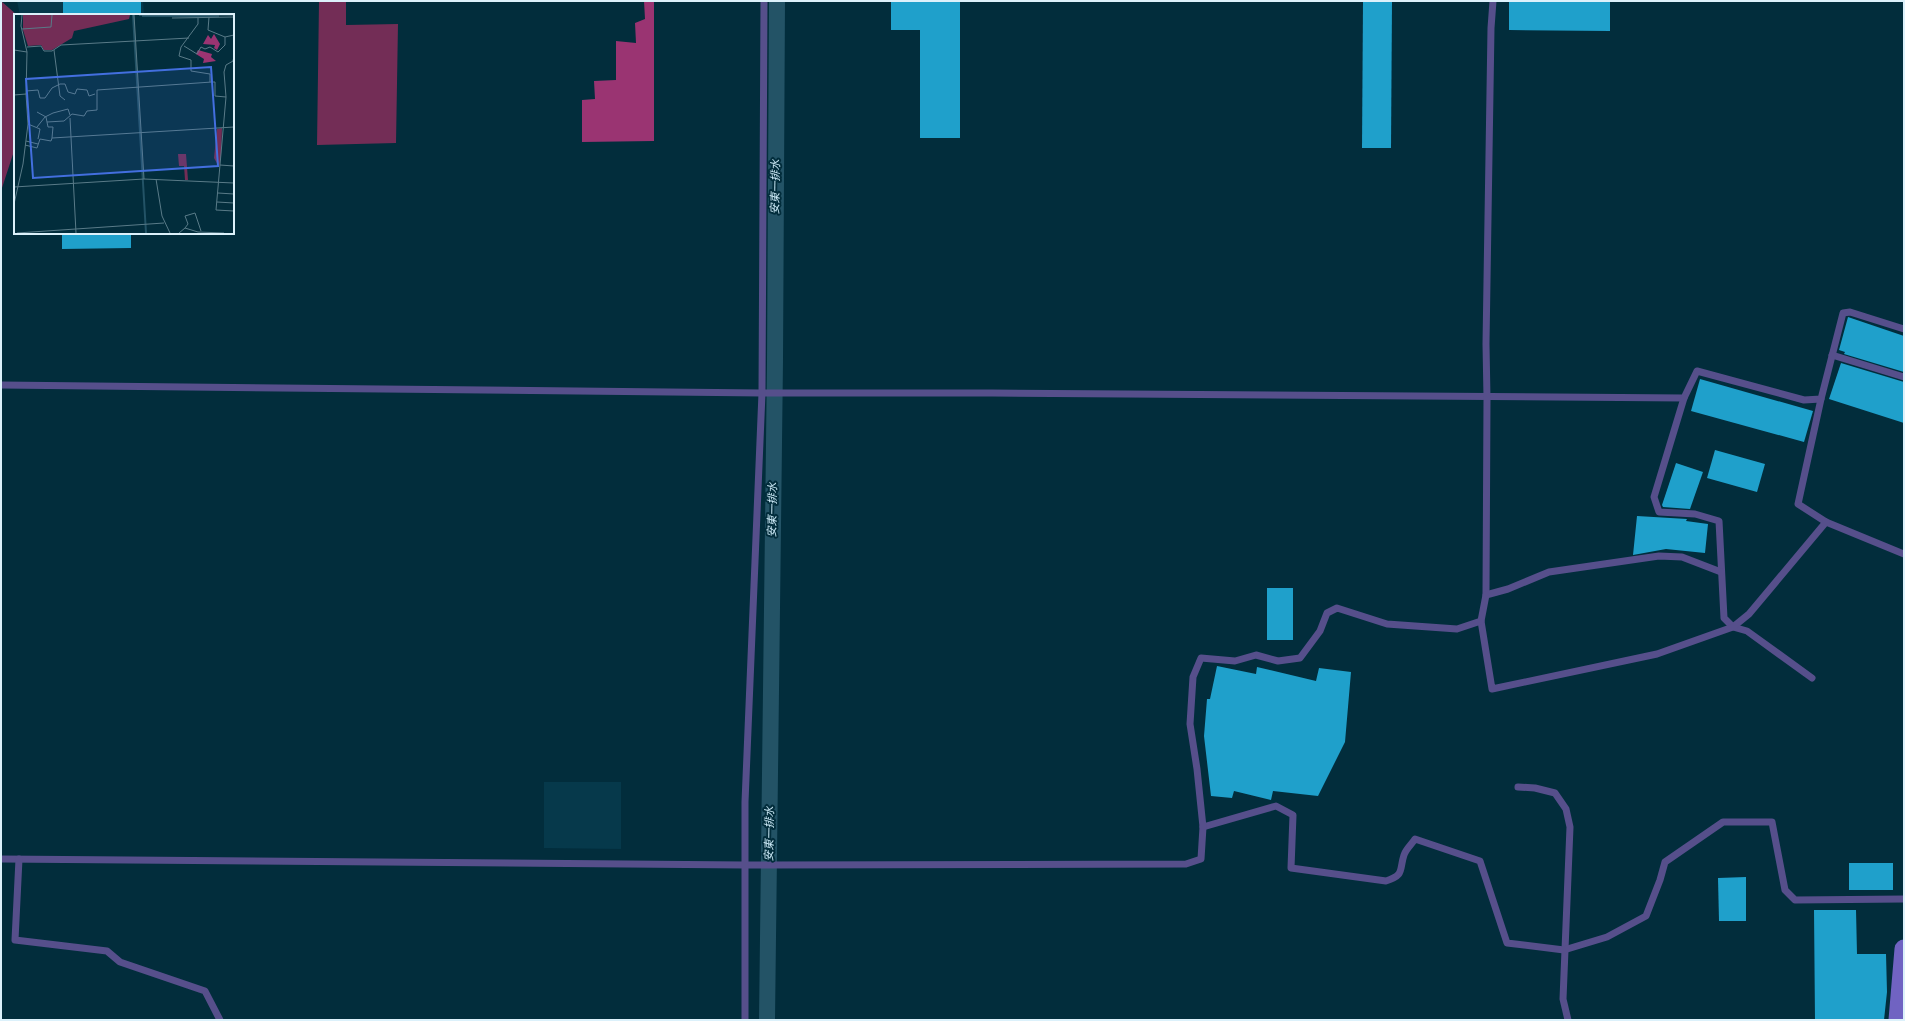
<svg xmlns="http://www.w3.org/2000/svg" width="1905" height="1021" font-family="'Roboto Serif','Noto Sans TC',serif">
	<rect width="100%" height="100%" fill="#022d3c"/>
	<g fill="#06394b">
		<polygon points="17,1 143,1 144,15 20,15"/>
		<polygon points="544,782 621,782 621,849 544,848"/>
	</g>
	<g fill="#732d56">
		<polygon points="1,1 17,15 15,15 15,148 1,191"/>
		<polygon points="319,1 346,1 346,25 398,24 396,143 317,145"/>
	</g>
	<polygon fill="#9a3472" points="644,1 654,1 654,141 582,142 582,100 595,99 594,81 616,80 616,41 636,43 635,23 645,19"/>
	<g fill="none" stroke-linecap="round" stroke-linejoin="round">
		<polyline stroke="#235366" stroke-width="16" points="767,1020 775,361 777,1"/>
	</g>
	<g fill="#1fa0cb">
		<rect x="63" y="1" width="78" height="14"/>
		<polygon points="891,1 960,1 960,138 920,138 920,30 891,30"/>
		<polygon points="1363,1 1392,1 1391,148 1362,148"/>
		<polygon points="1509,1 1610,1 1610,31 1509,30"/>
		<polygon points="62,233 131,233 131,248 62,249"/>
		<polygon points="1848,317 1904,336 1904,372 1844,354 1845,352 1839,350"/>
		<polygon points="1841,363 1904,382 1904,423 1829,399"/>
		<polygon points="1700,379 1813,411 1804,442 1691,411"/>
		<polygon points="1715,450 1765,464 1757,492 1707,478"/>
		<polygon points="1676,463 1703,472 1690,509 1663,507 1662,505"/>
		<polygon points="1637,516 1687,519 1686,521 1708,524 1705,553 1666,549 1633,555"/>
		<rect x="1267" y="588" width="26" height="52"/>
		<polygon points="1217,666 1256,674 1257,667 1316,681 1319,668 1351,672 1345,742 1318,796 1273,791 1271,800 1234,791 1232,798 1211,796 1204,736 1207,699 1210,699"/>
		<rect x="1849" y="863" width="44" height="27"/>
		<polygon points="1746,877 1746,921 1719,921 1718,878"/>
		<polygon points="1814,910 1856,910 1857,954 1886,954 1887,992 1884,1020 1815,1020"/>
	</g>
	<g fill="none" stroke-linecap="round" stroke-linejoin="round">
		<g stroke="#564f8b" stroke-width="7">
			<polyline points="1832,355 1904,377"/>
			<polyline points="1,385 762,393 992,393 1684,398 1697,371 1804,400 1821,399 1843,313 1850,312 1904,329"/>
			<polyline points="1684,398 1654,497 1659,512 1695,514 1719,521 1724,618 1733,627 1747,631 1812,678"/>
			<polyline points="1821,399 1798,504 1826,522 1904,554"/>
			<polyline points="1486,595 1487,398 1486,344 1491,28 1493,1"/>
			<polyline points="1481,621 1492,689 1657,654 1733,627 1749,614 1826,522"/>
			<polyline points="1518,787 1535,788 1555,793 1566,809 1570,827 1563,999 1568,1020"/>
			<path d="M1203 827 1276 806 1293 815 1291 868 1386 881C1405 875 1399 870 1404 855 1406 849 1412 844 1415 839L1480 861 1507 943 1564 950 1607 937 1646 916 1660 880 1665 862 1723 822H1772L1785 890 1795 900 1904 899"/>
			<polyline points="1,859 745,865 1186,864 1201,859 1203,827 1197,769 1190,724 1193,677 1201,658 1235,661 1256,655 1278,661 1300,658 1320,631 1327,613 1337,608 1387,624 1457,629 1481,621 1486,595 1508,589 1549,572 1659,556 1682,557 1721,572"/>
			<polyline points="19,859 15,940 107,951 120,962 205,991 220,1020"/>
			<polyline points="745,1020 745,802 762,393 764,1"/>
		</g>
		<polyline stroke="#7063c2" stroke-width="19" points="1898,1020 1904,949"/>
	</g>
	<g text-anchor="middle" stroke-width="4" stroke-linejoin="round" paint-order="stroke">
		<g font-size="11" font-style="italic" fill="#cae8f5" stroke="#022d3c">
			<text transform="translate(775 187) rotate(-89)" y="4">安東一排水</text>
			<text transform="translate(772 510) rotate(-89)" y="4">安東一排水</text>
			<text transform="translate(769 834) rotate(-89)" y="4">安東一排水</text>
		</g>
	</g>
	<g transform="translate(14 14)">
		<rect width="220" height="220" fill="#022d3c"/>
		<path d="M9 1H116L115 5 60 17 58 24 38 36H30L27 31 14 32 9 16ZM208 114 207 143 205 153 200 144 203 115ZM164 140H172L174 166H171L170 152H165Z" fill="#732d56"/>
		<path d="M200 20 206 30 203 36 200 34 201 31 189 30 194 21 197 25ZM184 36 198 40 197 43 202 47 189 49 190 45 182 40Z" fill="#9a3472"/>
		<path fill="none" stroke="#235366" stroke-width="2" d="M119 1 132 219M128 2H205"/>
		<path fill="none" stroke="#597b88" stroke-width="1" d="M120 1 130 165M125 1H220M195 3 194 16 211 23 220 21M158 4 220 3M184 4V10L167 33 165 42 177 46V57L196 60V68M8 15 37 13 38 1M170 32 183 40 187 33 191 35 196 33 204 38 211 31V23M13 33 27 32 30 37H38L47 31 175 24M0 36 13 38M40 36 46 82 51 86M220 42 219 47 212 51 210 58 212 83 202 196 220 197M12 77 24 76 26 84H31L38 74 46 70H51L54 78 61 80 63 75 73 76 75 82 81 80M0 81 12 80M23 98 32 103 34 113H39L38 124M56 104 62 219M33 108 50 107 58 100 70 102 73 97 83 96V76L198 68H201V82L212 83M14 110 26 115 24 125M23 113 31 103 39 99 54 95 56 101M12 127 24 130M11 131 23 134 26 125 37 127 38 124 220 113M206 151 220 152M142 165 148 202 156 219M0 173 130 165 220 169M204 179 220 180M203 188 220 189M0 190 9 150 14 110 12 80 13 38 7 12 8 1M171 214 174 210 171 202 181 199 187 217M3 219 150 209M165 219 171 214 184 218 210 219"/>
		<path fill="#436fdf" fill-opacity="0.15" stroke="#436fdf" stroke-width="2" d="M197 53 204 152 19 164 12 65Z"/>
		<rect width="220" height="220" fill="none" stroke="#dcf1fb" stroke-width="2"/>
	</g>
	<rect width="1905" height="1021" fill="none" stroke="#dcf1fb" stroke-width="4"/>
</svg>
